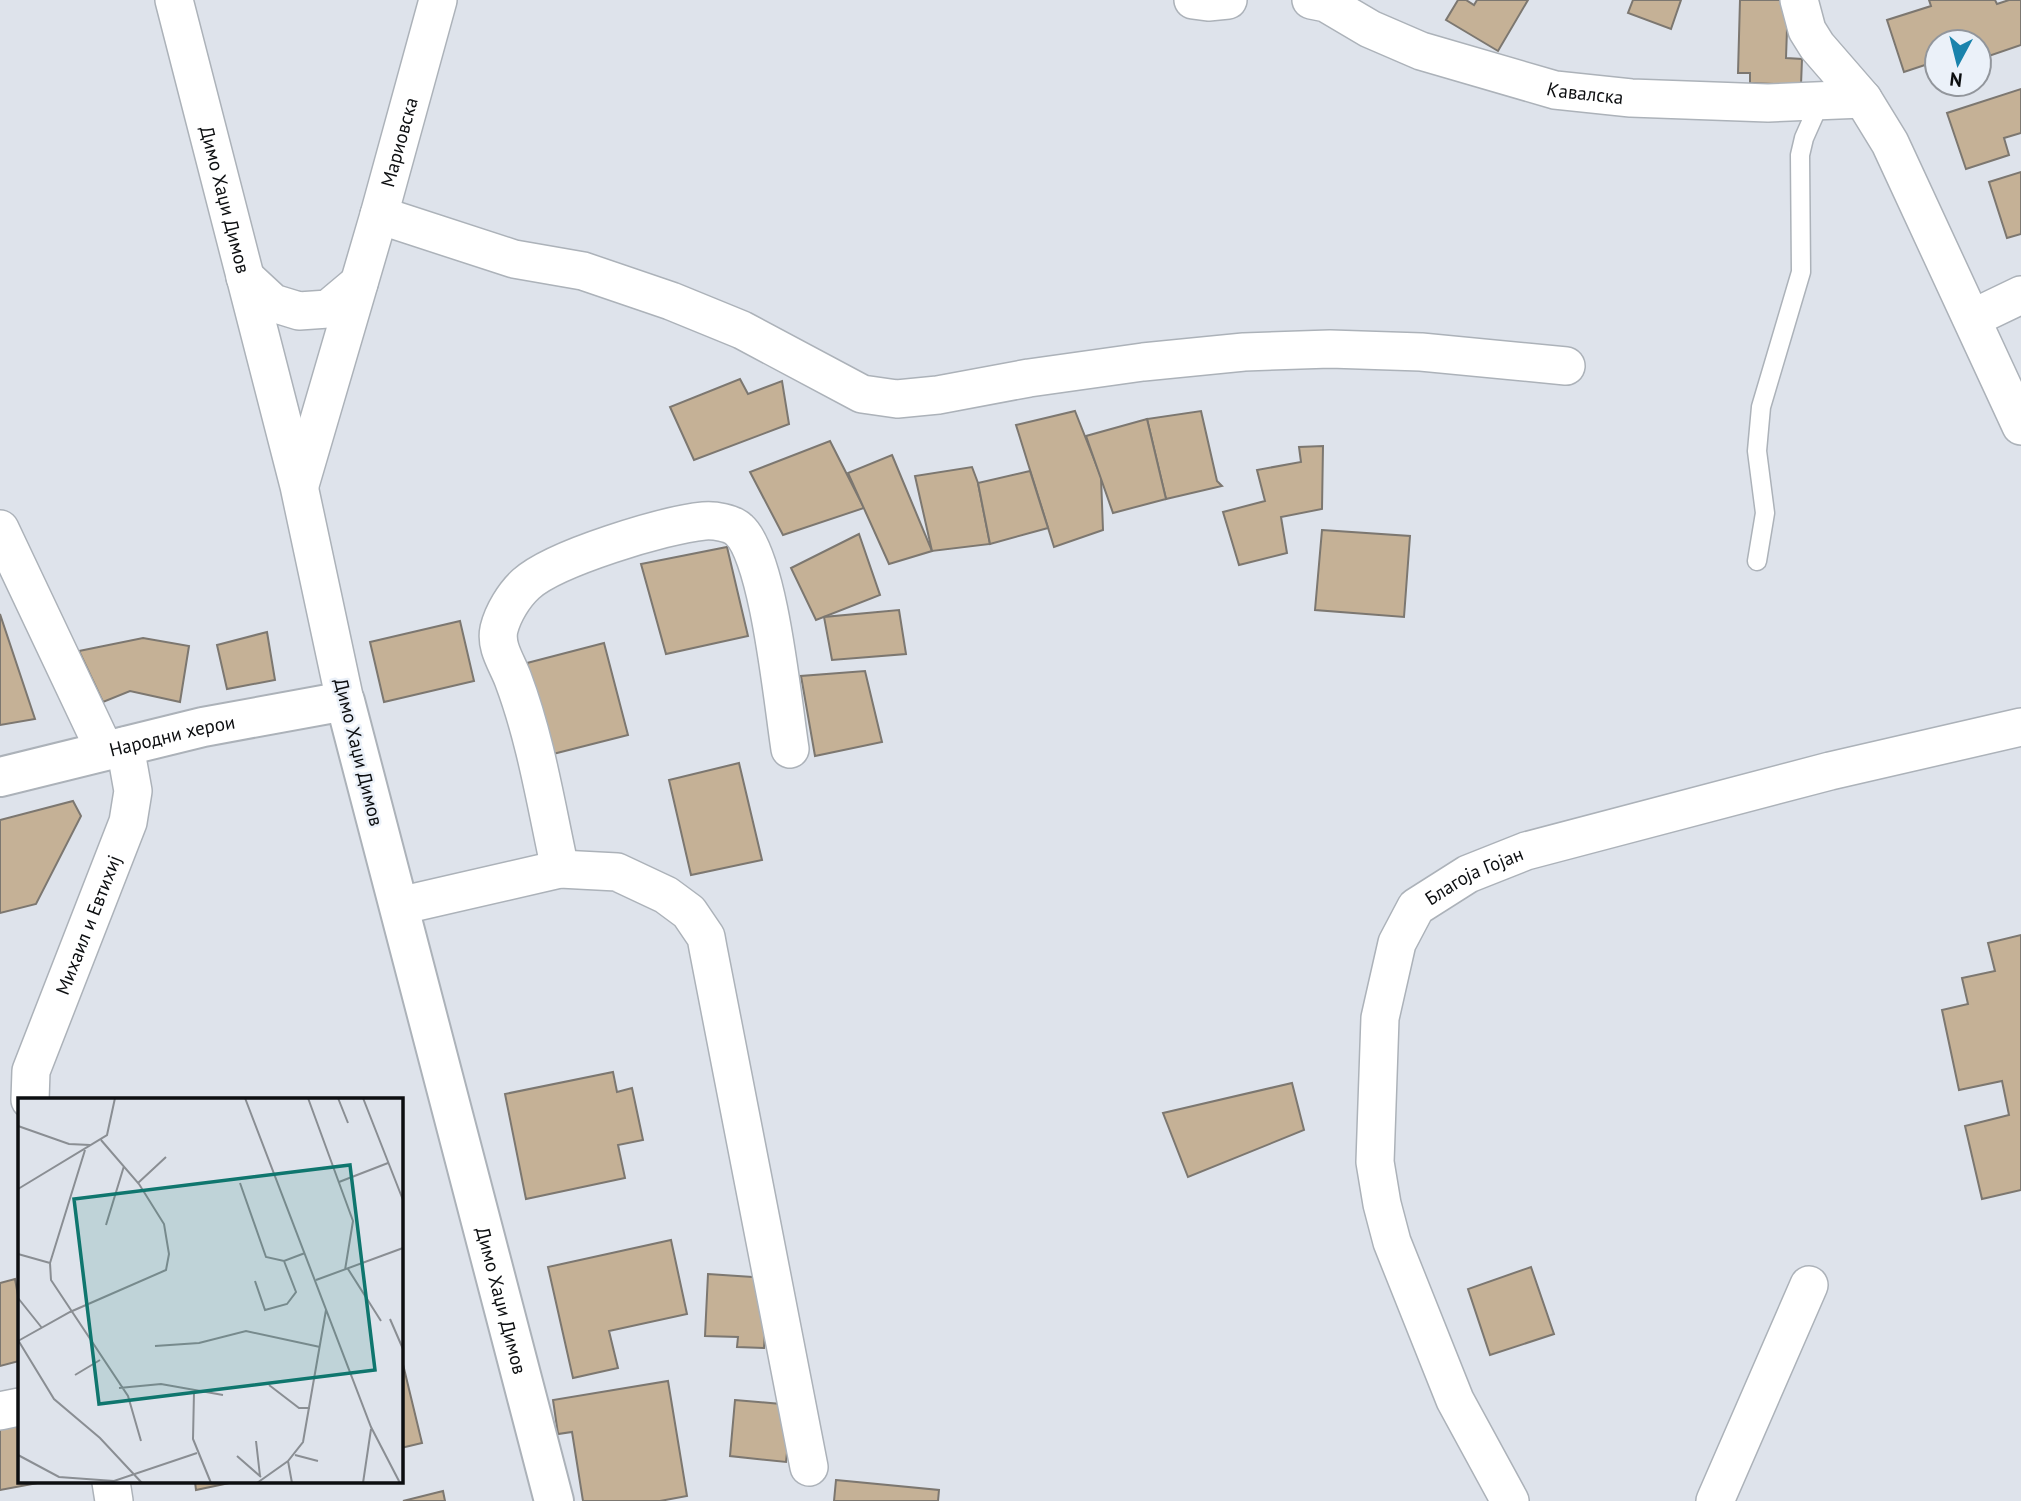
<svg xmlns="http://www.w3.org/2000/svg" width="2021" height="1501" font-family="'PT Sans',sans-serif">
	<rect width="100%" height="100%" fill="#dee3eb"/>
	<g fill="#c5b196" stroke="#7c7770" stroke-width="2">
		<polygon points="1458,0 1466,0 1474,5 1477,0 1528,0 1498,51 1446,20"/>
		<polygon points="1633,0 1681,0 1671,29 1628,13"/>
		<polygon points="1740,0 1788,0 1786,58 1802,59 1801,85 1750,83 1750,73 1738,73"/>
		<polygon points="1929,0 1995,0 1997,4 2009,0 2021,0 2021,45 1983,58 1979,42 1937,42 1937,61 1904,72 1887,20 1931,6"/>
		<polygon points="2021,89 2021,133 2004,138 2009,155 1966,169 1947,113"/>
		<polygon points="2021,172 2021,234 2007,238 1989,182"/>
		<polygon points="740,379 748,394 782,381 789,424 694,460 670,407"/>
		<polygon points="1075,411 1101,477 1103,530 1054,547 1016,425"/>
		<polygon points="1201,411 1217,481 1222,486 1166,499 1147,419"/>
		<polygon points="1147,419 1166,499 1113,513 1086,436"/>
		<polygon points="830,441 864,508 783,535 750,472"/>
		<polygon points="1323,446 1322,509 1281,517 1287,553 1239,565 1223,512 1265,501 1257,470 1301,462 1299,447"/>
		<polygon points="892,455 932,551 889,564 848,473"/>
		<polygon points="972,467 978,483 990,544 932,551 915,476"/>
		<polygon points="1030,471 1048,528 990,544 978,483"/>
		<polygon points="1322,530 1410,536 1404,617 1315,610"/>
		<polygon points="859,534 880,595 816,620 791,568"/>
		<polygon points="727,547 748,636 666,654 641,564"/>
		<polygon points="899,610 906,654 832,660 824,617"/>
		<polygon points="0,614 35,719 0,725"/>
		<polygon points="460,621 474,681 384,702 370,642"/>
		<polygon points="267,632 275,680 227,689 217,645"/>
		<polygon points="143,638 189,646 180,702 130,691 103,702 79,651"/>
		<polygon points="604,643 628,735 553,754 527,663"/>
		<polygon points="865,671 882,742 815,756 801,676"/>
		<polygon points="739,763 762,860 691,875 669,780"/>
		<polygon points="73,801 81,816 36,904 0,913 0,820"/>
		<polygon points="2021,935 2021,1190 1982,1199 1965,1126 2009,1115 2002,1081 1959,1090 1942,1010 1968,1004 1962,978 1995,971 1988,943"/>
		<polygon points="613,1072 617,1092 632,1088 643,1140 618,1145 625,1178 526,1199 505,1094"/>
		<polygon points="1292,1083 1304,1130 1188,1177 1163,1113"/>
		<polygon points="671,1240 687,1314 609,1331 618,1368 573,1378 548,1267"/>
		<polygon points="1531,1267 1554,1334 1490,1355 1468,1289"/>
		<polygon points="708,1274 768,1278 764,1348 737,1347 738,1337 705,1336"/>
		<polygon points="15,1279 19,1301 19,1361 0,1366 0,1283"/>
		<polygon points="401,1356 422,1443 401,1448"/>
		<polygon points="668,1381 687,1496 660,1501 583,1501 572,1432 558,1434 553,1400"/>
		<polygon points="735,1400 792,1405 786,1462 730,1456"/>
		<polygon points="19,1415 19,1482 43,1482 0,1490 0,1419"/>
		<polygon points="836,1480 939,1490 938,1501 834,1501"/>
		<polygon points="195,1482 234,1482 196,1490"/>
		<polygon points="443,1491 445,1501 403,1501"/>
	</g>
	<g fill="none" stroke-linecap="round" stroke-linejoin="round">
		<defs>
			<polyline id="lane" points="1757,561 1765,513 1757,451 1761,407 1801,272 1800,155 1804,138 1820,102"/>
			<g id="street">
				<path id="s1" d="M174 0 299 486 345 701"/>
				<polyline points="1193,0 1208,2 1228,0"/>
				<path id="s2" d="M1311 0 1326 3 1370 29 1421 51 1555 90 1631 98 1768 103 1863 99"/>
				<polyline points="1799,0 1807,30 1817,46 1863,99 1890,143 2021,426"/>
				<polyline points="379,215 514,259 583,271 671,301 742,330 862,394 897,399 938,395 1029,378 1143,362 1244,352 1330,349 1421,352 1566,366"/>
				<polyline points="245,277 273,303 299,311 328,309 359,283"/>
				<polyline points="1973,318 2021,295"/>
				<path id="s3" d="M300 485 379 215 438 0"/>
				<polyline points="0,529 105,751"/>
				<path d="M560 869C546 805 536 740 513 679 507 663 495 647 499 629 503 613 514 595 526 584 555 558 664 525 704 521 714 520 732 523 739 530 769 556 783 705 790 749"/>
				<polyline points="399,906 560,869 617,872 666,895 689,912 706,937 708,948 809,1467"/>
				<path id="s4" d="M30 1100 31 1071 128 822 133 791 125 746"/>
				<polyline points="0,1411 19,1407"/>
				<polyline points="111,1482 114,1501"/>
				<path id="s5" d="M1510 1501 1455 1400 1392 1242 1382 1204 1375 1162 1380 1018 1397 943 1416 907 1468 874 1526 851 1830 771 2021 727"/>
				<polyline points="1715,1501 1809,1285"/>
			</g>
			<g id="secondary">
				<path id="s6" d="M0 777 203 727 345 701 554 1501"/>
			</g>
		</defs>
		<use href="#lane" stroke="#acb2b9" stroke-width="21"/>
		<use href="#street" stroke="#acb2b9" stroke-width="40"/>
		<use href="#secondary" stroke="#acb2b9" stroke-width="42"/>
		<use href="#lane" stroke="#fff" stroke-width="18"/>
		<use href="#street" stroke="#fff" stroke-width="37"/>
		<use href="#secondary" stroke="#fff" stroke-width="38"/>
	</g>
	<g text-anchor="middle" stroke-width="5" stroke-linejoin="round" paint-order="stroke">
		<g font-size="19" fill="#0c0e10" stroke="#ebf1f9">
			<text dy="7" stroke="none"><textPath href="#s2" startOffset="292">Кавалска</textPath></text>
			<text dy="7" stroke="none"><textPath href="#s3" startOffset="357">Мариовска</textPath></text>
			<text dy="7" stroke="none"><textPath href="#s1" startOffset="206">Димо Хаџи Димов</textPath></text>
			<text dy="7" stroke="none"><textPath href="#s6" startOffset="177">Народни херои</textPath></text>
			<text transform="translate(359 752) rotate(76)" y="7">Димо Хаџи Димов</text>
			<text dy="7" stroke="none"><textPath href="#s5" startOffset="695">Благоја Гојан</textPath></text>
			<text dy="7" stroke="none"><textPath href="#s4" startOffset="186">Михаил и Евтихиј</textPath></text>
			<text dy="7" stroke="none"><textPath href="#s6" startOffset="973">Димо Хаџи Димов</textPath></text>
		</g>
	</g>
	<g transform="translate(18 1098)">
		<rect width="385" height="385" fill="#dee3eb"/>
		<path fill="none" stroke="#8a8e93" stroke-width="2" d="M227 0 353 329 382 385M290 0 335 123 327 172M320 0 330 25M345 0 385 102M0 28 51 46 72 47M67 52 32 165 33 182 110 298 123 343M321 84 370 65M120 85 148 59M222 85 248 159 266 163 287 155M0 91 89 37 97 0M88 127 106 68M0 156 32 165M330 171 363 223M298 182 385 150M237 183 247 212 269 206 278 194 266 163M0 200 24 230M372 221 385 251M0 242 36 301 82 340 124 385M0 243 52 214 148 172 151 156 146 126 121 86 83 42M137 248 181 245 228 233 302 249M57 277 82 262M251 287 281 310H292M101 290 143 286 205 297M176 294 175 341 193 385M238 343 242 378M0 357 41 379 96 383 179 355M277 357 300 363M219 358 243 379M270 363 274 385M239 385 270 363 285 344 308 212M345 385 353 331"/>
		<path fill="#0f766e" fill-opacity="0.15" stroke="#0f766e" stroke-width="3.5" d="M332 67 357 272 81 306 56 101Z"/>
		<rect width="385" height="385" fill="none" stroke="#0c0e10" stroke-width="3.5"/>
	</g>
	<g transform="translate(1958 63) rotate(187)"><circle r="33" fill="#ebf1f9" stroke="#92969c" stroke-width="2"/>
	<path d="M0-5L12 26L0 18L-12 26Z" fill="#1a83ac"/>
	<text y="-10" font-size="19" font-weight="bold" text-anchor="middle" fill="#0c0e10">N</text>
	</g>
</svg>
